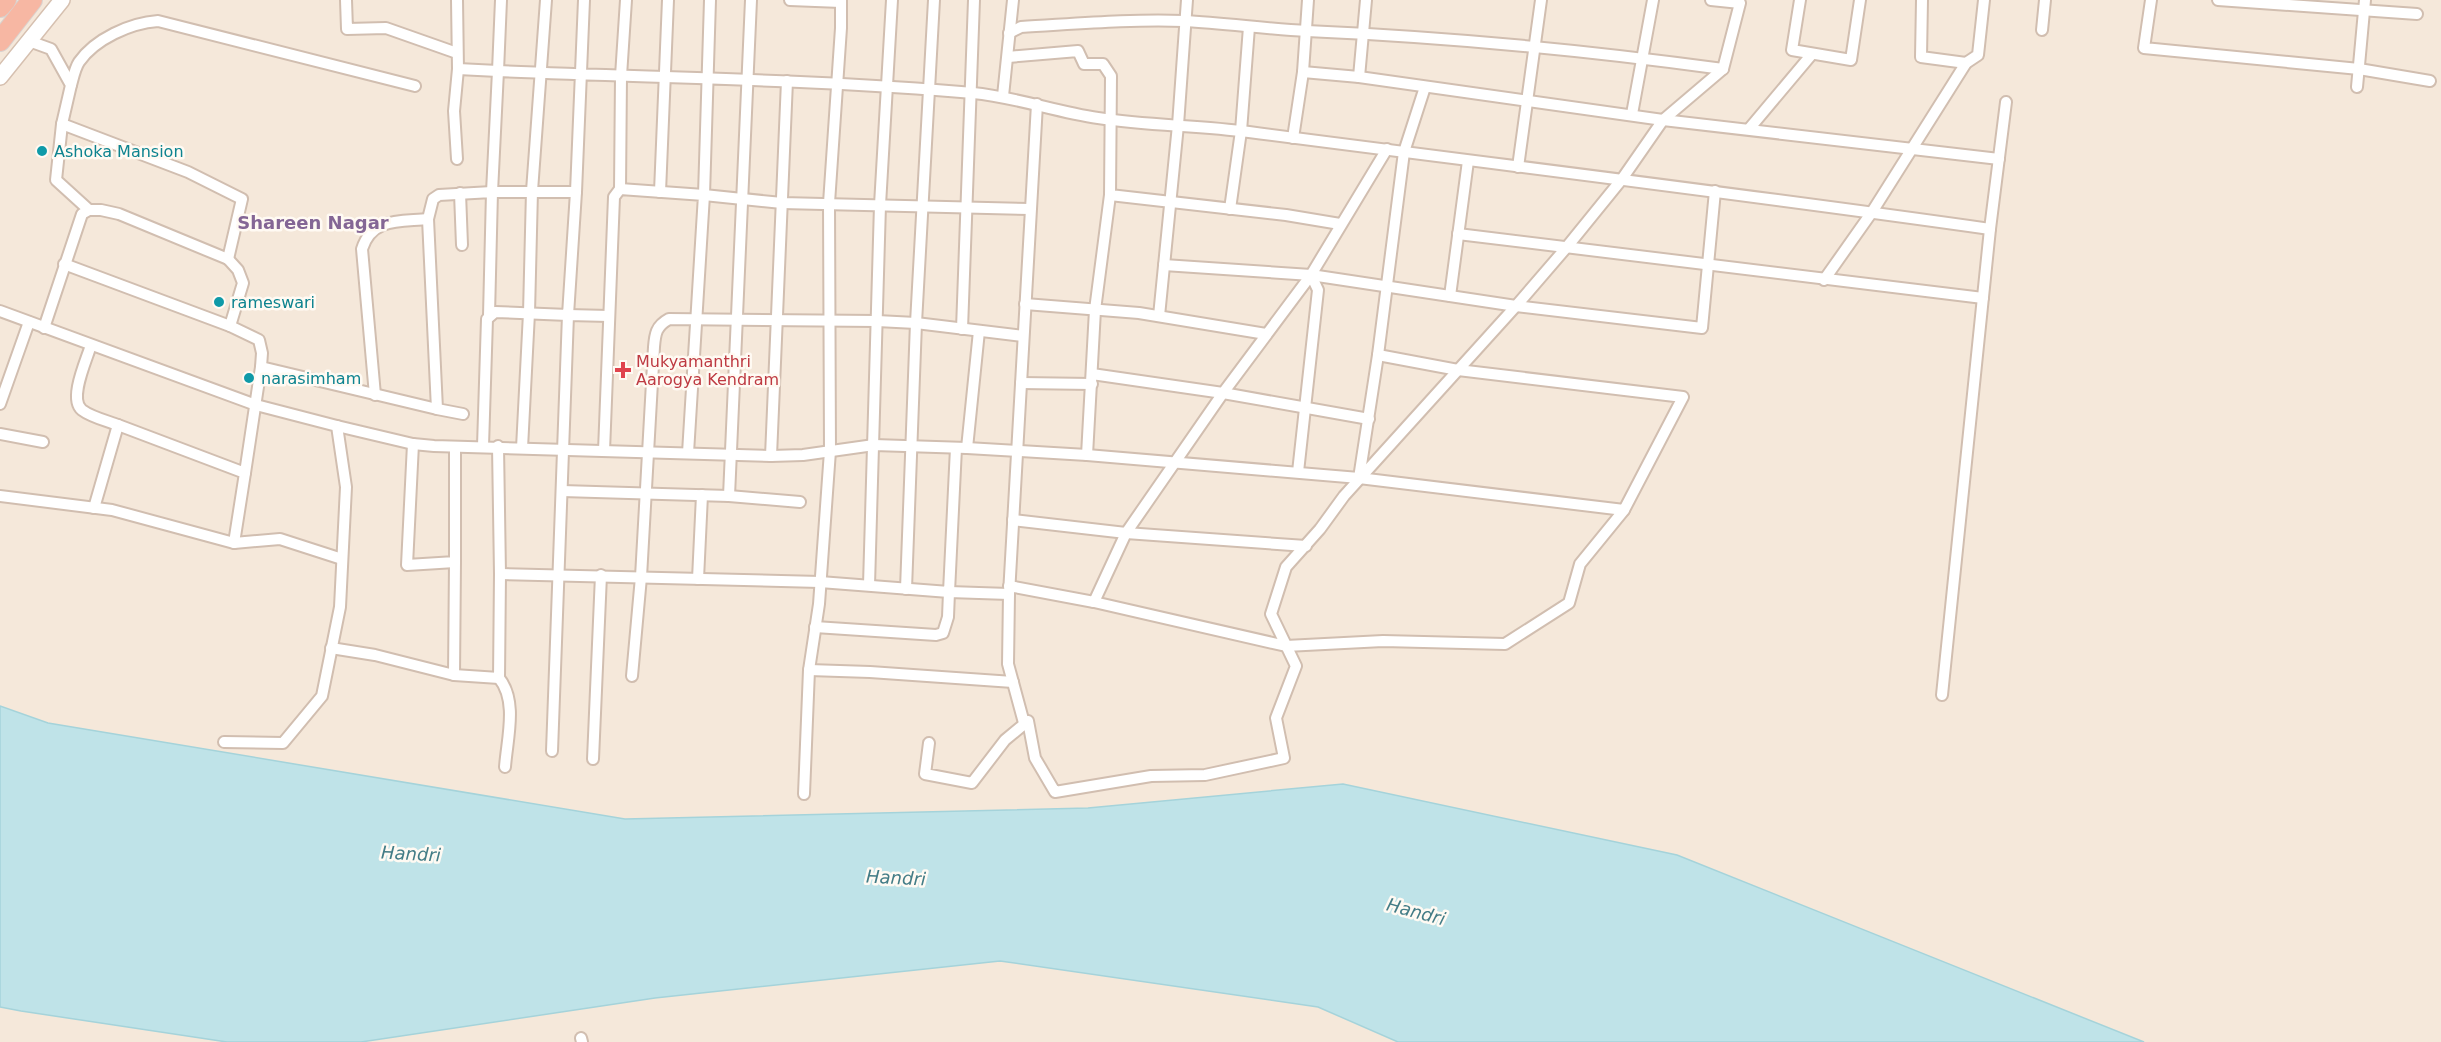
<svg xmlns="http://www.w3.org/2000/svg" width="2441" height="1042" font-family="'DejaVu Sans',sans-serif">
	<rect width="100%" height="100%" fill="#fdf6ec"/>
	<rect fill="#f5e8da" x="0" y="0" width="2441" height="1042"/>
	<polygon fill="#bfe3e8" stroke="#a5d3da" stroke-width="1.5" points="0,706 48,723 625,819 1088,808 1343,784 1677,855 2144,1042 1398,1042 1318,1007 1000,961 655,998 361,1042 227,1042 21,1011 0,1007"/>
	<g fill="none" stroke-linecap="round" stroke-linejoin="round">
		<defs>
			<g id="street">
				<polyline points="346,0 347,29 386,28 457,53"/>
				<path d="M584 0 576 192H492L498 71C656 78 815 79 973 93 1016 97 1056 112 1098 118 1148 126 1199 125 1249 132 1496 164 1743 194 1990 229"/>
				<polyline points="710,0 704,195 782,203 1030,209"/>
				<polyline points="790,0 841,2"/>
				<polyline points="1800,0 1792,50 1851,60 1860,0"/>
				<polyline points="1922,0 1921,57 1966,63"/>
				<polyline points="2151,0 2144,48 2359,69 2430,81"/>
				<polyline points="2218,0 2417,14"/>
				<polyline points="2042,30 2045,0"/>
				<path d="M1009 33 1021 27C1075 24 1130 19 1184 21 1225 23 1266 29 1307 31 1446 37 1585 50 1723 69L1740 3 1711 0"/>
				<polyline points="29,41 51,49 71,85 62,124 56,180 89,210"/>
				<polyline points="1008,57 1078,51 1084,64 1103,64 1111,76 1110,195 1286,215 1340,224"/>
				<polyline points="458,69 498,71 501,0"/>
				<polyline points="1303,72 1359,77 1663,120 1999,159"/>
				<polyline points="1359,77 1366,0"/>
				<path d="M71 85C73 78 75 68 79 62 95 39 130 23 158 21L415 86"/>
				<polyline points="2357,87 2365,0"/>
				<polyline points="1003,96 1013,0"/>
				<polyline points="1632,114 1653,0"/>
				<polyline points="62,124 188,172 242,199 228,259"/>
				<polyline points="1749,129 1812,54"/>
				<polyline points="1293,138 1303,72 1308,0"/>
				<polyline points="457,159 454,111 458,69 457,0"/>
				<polyline points="1518,167 1541,0"/>
				<polyline points="620,189 621,76 626,0"/>
				<polyline points="660,192 668,0"/>
				<polyline points="460,193 462,245"/>
				<polyline points="1230,209 1241,131 1249,27"/>
				<polyline points="1458,234 1983,298"/>
				<polyline points="64,264 230,326"/>
				<polyline points="1164,265 1311,275 1516,306 1702,328 1715,191"/>
				<polyline points="1824,280 1872,212 1966,63 1978,55 1984,0"/>
				<polyline points="1450,296 1468,161"/>
				<polyline points="1025,304 1139,313 1266,334"/>
				<polyline points="0,311 256,405 337,426 346,487 340,607 322,696 283,743 224,742"/>
				<polyline points="1159,316 1178,125 1187,0"/>
				<polyline points="44,328 82,214 89,210 101,210 119,214 228,259 238,270 243,283 230,326 259,340 262,353 261,367 437,409"/>
				<polyline points="962,329 974,0"/>
				<path d="M91 345C87 359 68 399 82 410 91 417 107 421 118 425"/>
				<polyline points="1092,374 1223,393 1369,419"/>
				<polyline points="1021,383 1092,384"/>
				<path d="M375 395 362 249C372 217 401 222 428 219"/>
				<polyline points="0,404 29,322"/>
				<polyline points="463,414 437,409 428,219 433,199 439,195 492,192 489,315"/>
				<polyline points="337,426 413,444 434,446 771,456 803,455 874,445 967,448 1087,455 1359,478 1624,510 1683,397 1458,370 1378,355"/>
				<polyline points="0,434 43,442"/>
				<polyline points="413,444 407,565 455,562 455,447"/>
				<polyline points="483,446 487,319 495,312 568,315 576,192"/>
				<polyline points="522,448 529,313 532,191 546,0"/>
				<polyline points="967,448 979,331"/>
				<polyline points="604,451 614,197 620,189 704,195 688,453"/>
				<polyline points="1087,455 1095,310 1110,195"/>
				<polyline points="771,456 787,81"/>
				<polyline points="1298,472 1318,290 1311,275"/>
				<polyline points="245,473 261,367"/>
				<polyline points="1359,478 1378,355 1404,152 1425,87"/>
				<polyline points="562,491 729,496 800,502"/>
				<polyline points="0,496 112,510 234,543 280,539 342,559"/>
				<polyline points="729,496 751,0"/>
				<polyline points="94,508 118,425 245,473 234,543"/>
				<polyline points="1013,520 1126,533 1306,546"/>
				<polyline points="500,574 820,582 949,592 956,448"/>
				<polyline points="698,579 702,495"/>
				<polyline points="869,585 880,205 892,0"/>
				<polyline points="1009,586 1094,602 1126,533 1223,393 1311,275 1387,149"/>
				<polyline points="906,589 916,323 934,0"/>
				<polyline points="1094,602 1286,646 1383,641 1505,644 1569,603 1580,564 1624,510"/>
				<polyline points="815,627 936,635 943,633 948,617 949,592 1009,594"/>
				<polyline points="331,648 375,655 454,675 455,562"/>
				<polyline points="809,670 870,672 1013,682"/>
				<polyline points="454,675 499,678 500,574 498,446"/>
				<path d="M632 676 641 577 654 347C655 334 656 326 669 319L877 321 916 323 1023 336"/>
				<path d="M499 678C518 701 507 739 505 767"/>
				<polyline points="1942,695 1990,229 2006,102"/>
				<polyline points="1024,723 1008,664 1009,594 1037,104"/>
				<polyline points="929,743 925,774 972,783 1005,740 1028,721 1035,758 1055,792 1151,776 1205,775 1284,758 1276,718 1296,666 1271,614 1286,567 1320,529 1344,496 1516,306 1566,248 1622,179 1663,120 1723,69"/>
				<polyline points="552,751 568,315 609,316"/>
				<polyline points="593,759 601,575"/>
				<polyline points="804,794 809,670 819,604 830,451 829,203 841,28 841,0"/>
				<polyline points="581,1038 582,1042"/>
			</g>
			<polyline id="secondary" points="0,77 62,0"/>
			<g id="highway">
				<polyline points="0,7 6,0"/>
				<polyline points="0,41 32,0"/>
			</g>
		</defs>
		<use href="#street" stroke="#d1beb0" stroke-width="14"/>
		<use href="#secondary" stroke="#d6c0b0" stroke-width="18"/>
		<use href="#highway" stroke="#dad1cd" stroke-width="22"/>
		<use href="#street" stroke="#fff" stroke-width="10"/>
		<use href="#secondary" stroke="#fff" stroke-width="15"/>
		<use href="#highway" stroke="#f7b7a3" stroke-width="20"/>
	</g>
	<g fill="#0f9aa8" stroke="#fffaf3" stroke-width="2">
		<circle cx="42" cy="151" r="6"/>
		<circle cx="219" cy="302" r="6"/>
		<circle cx="249" cy="378" r="6"/>
	</g>
	<path fill="#e0444e" stroke="#fffaf3" stroke-width="2" d="M620 361h6v6h6v6h-6v6h-6v-6h-6v-6h6z"/>
	<g text-anchor="middle" stroke-width="5" stroke-linejoin="round" paint-order="stroke">
		<g font-size="16" fill="#0d838f" stroke="#fffaf3" text-anchor="start">
			<text x="54" y="157">Ashoka Mansion</text>
			<text x="231" y="308">rameswari</text>
			<text x="261" y="384">narasimham</text>
		</g>
		<g font-size="16" fill="#be3a42" stroke="#fffaf3" text-anchor="start">
			<text x="636" y="367">Mukyamanthri<tspan x="636" dy="18">Aarogya Kendram</tspan></text>
		</g>
		<g font-size="18" font-weight="bold" fill="#846695" stroke="#fffaf3">
			<text x="313" y="229">Shareen Nagar</text>
		</g>
		<g font-size="18" font-style="italic" fill="#437c86" stroke="#fffaf3">
			<text transform="translate(411 854) rotate(3)" y="6">Handri</text>
			<text transform="translate(896 878) rotate(3)" y="6">Handri</text>
			<text transform="translate(1416 912) rotate(15)" y="6">Handri</text>
		</g>
	</g>
</svg>
